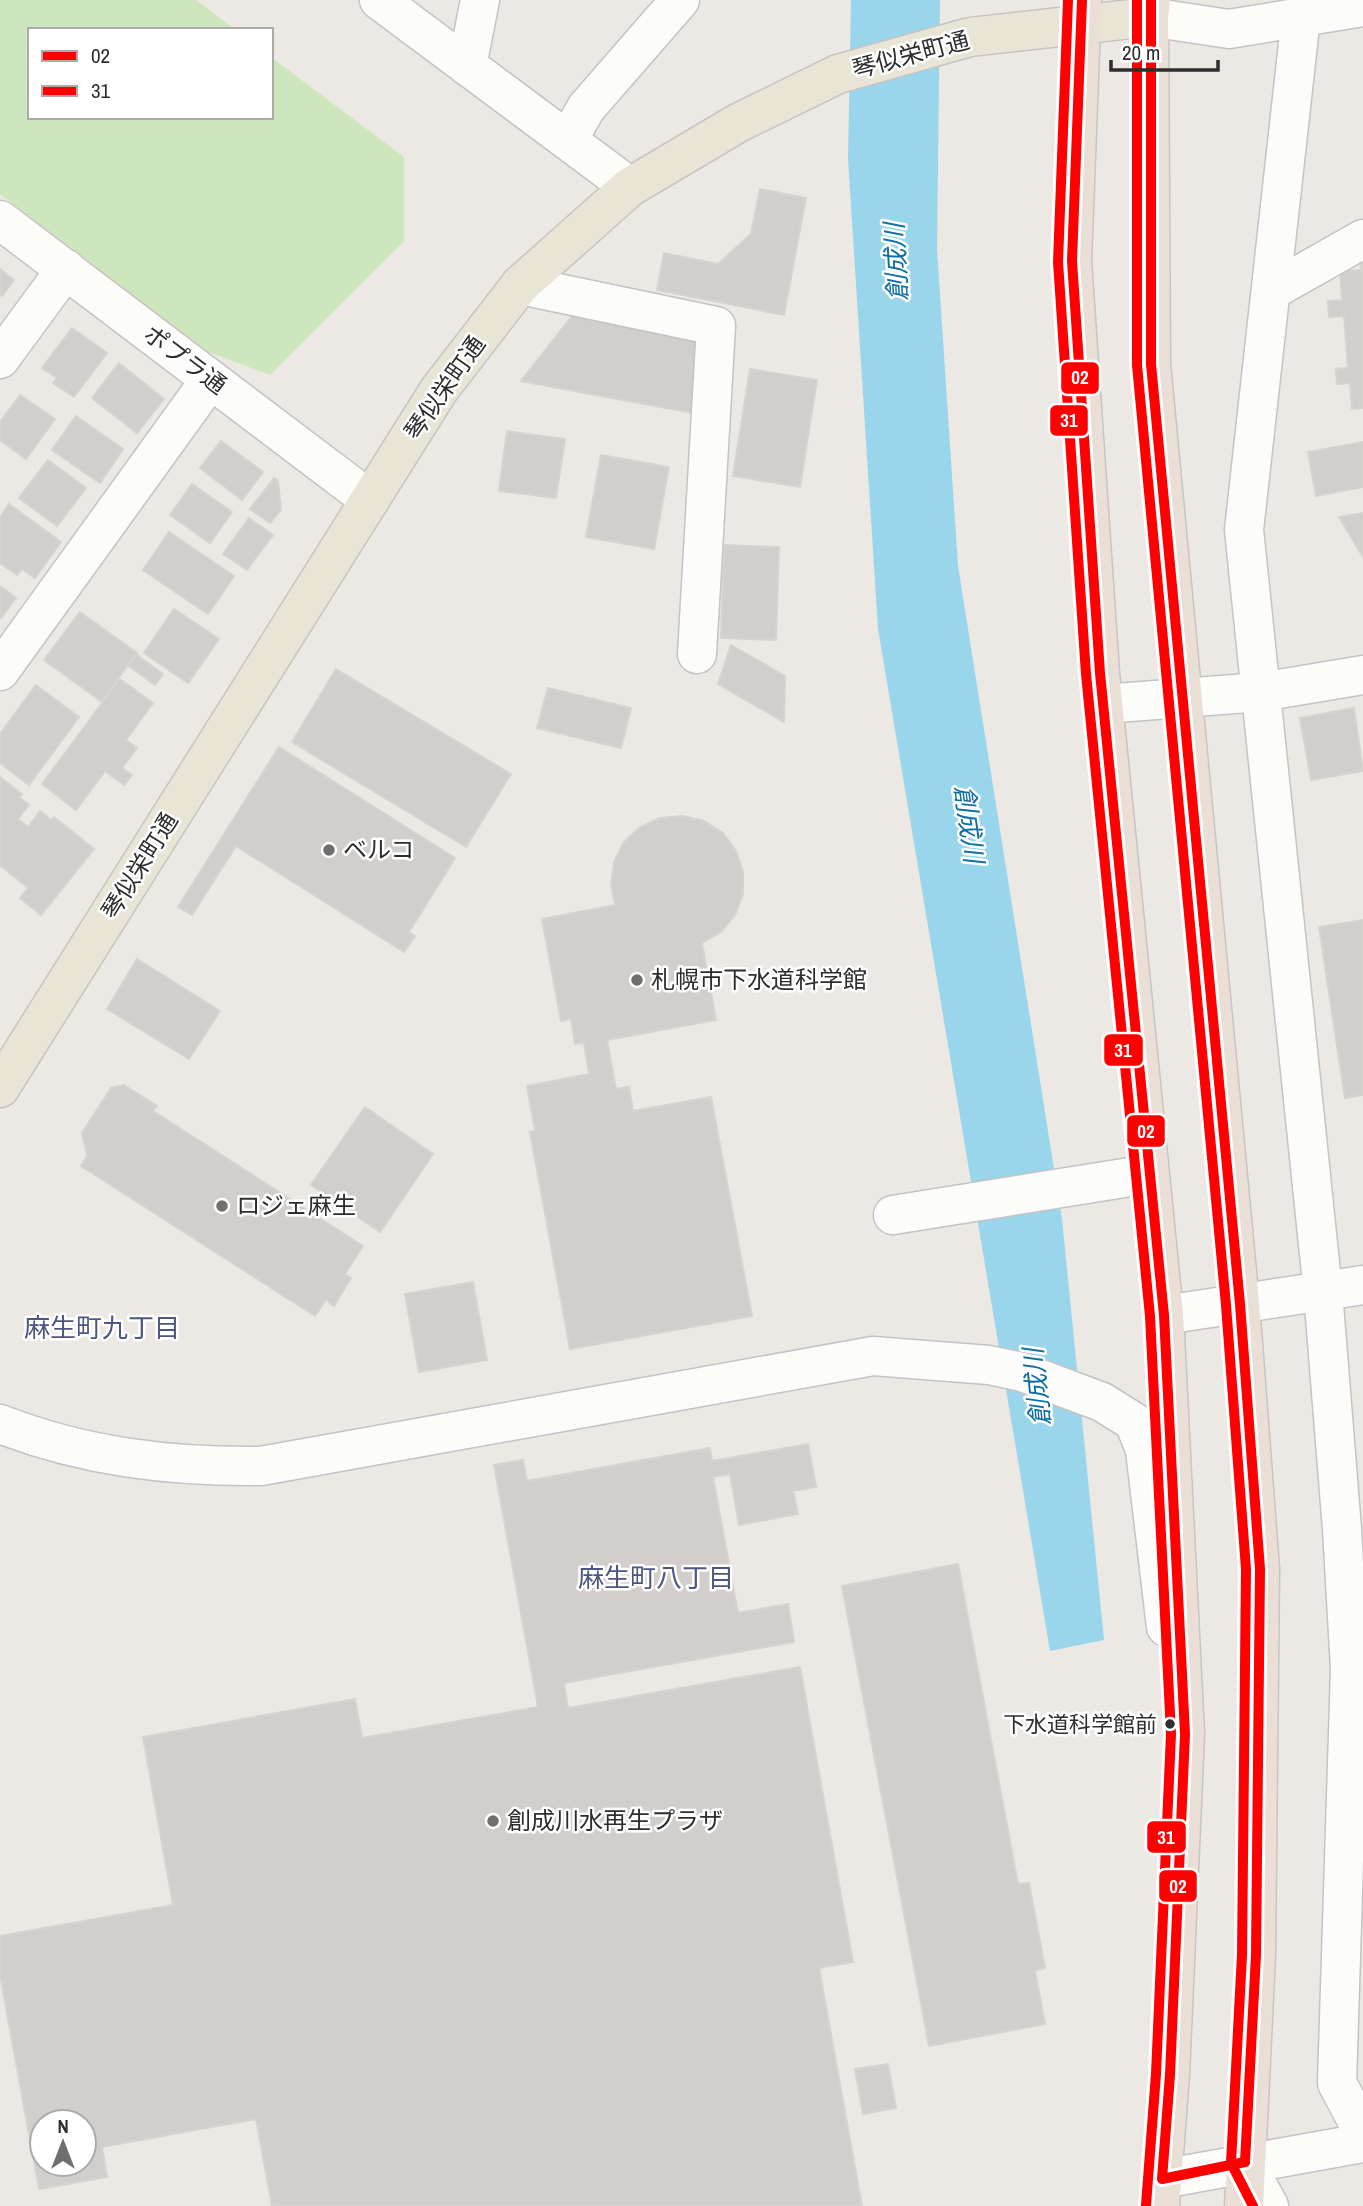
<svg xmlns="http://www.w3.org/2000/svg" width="1363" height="2206" font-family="'Archivo Narrow','Noto Sans JP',sans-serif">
	<rect width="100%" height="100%" fill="#ece8e4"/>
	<polygon fill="#cee6be" points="0,0 196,0 236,30 30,30 30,117 271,117 271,57 404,157 404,241 270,375 203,350 0,194"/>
	<polygon fill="#99d6ec" points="851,0 940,0 937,249 958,566 1062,1219 1104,1640 1050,1651 878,629 848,159"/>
	<g fill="#d1cecb" stroke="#d7d4d0" stroke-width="2" fill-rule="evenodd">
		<polygon points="760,189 806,198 784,315 657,290 664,253 718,264 751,234"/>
		<polygon points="1363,257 1363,408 1352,409 1350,383 1337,384 1336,369 1348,368 1344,316 1329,317 1328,301 1342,300 1340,272 1361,270 1360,258"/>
		<polygon points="0,269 14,280 2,296 0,294"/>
		<polygon points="572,316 706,341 693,413 521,381"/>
		<polygon points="72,328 107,353 74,397 53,383 57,378 42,368"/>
		<polygon points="119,363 164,399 137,433 92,398"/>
		<polygon points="750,369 817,380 800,487 733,476"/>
		<polygon points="20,395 55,419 26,459 0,440 0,422"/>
		<polygon points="76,416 123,449 100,483 52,450"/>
		<polygon points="507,431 565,439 556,498 499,491"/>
		<polygon points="221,441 263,472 242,500 200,468"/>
		<polygon points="1363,442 1363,487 1316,496 1308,452"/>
		<polygon points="601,455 669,467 654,549 586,537"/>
		<polygon points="48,460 86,488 57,526 19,498"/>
		<polygon points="274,478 278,481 281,510 270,523 250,509"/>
		<polygon points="192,484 232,512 210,543 170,515"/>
		<polygon points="9,504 61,542 35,578 22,569 17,575 0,563 0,517"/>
		<polygon points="1363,513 1363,557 1339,517"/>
		<polygon points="249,518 273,535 247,570 223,554"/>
		<polygon points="169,532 234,576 208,614 143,570"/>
		<polygon points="724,545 779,547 776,640 721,638"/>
		<polygon points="0,586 16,598 1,618 0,617"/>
		<polygon points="174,609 219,639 188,683 144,653"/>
		<polygon points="80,612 137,653 101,701 44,660"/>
		<polygon points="731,645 785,676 784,722 718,684"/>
		<polygon points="137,655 163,674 155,685 129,666"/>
		<polygon points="336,669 511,774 466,847 292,742"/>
		<polygon points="120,679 153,703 126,740 137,748 122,768 132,775 124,785 105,771 76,810 42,784"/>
		<polygon points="36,685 79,717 29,785 0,763 0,734"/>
		<polygon points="548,688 631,708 621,748 537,728"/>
		<polygon points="1354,708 1363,771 1311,780 1300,718"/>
		<polygon points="279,747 455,858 409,932 415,936 404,952 236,846 192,915 178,907"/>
		<polygon points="0,777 22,794 19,797 29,805 18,819 28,827 40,811 51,820 54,817 94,849 41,915 20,898 28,888 0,865"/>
		<polygon points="683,816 704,821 723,833 736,851 743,872 743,894 735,915 721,932 702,943 716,1020 607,1040 616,1089 629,1087 633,1111 711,1097 752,1316 570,1349 530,1132 535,1131 527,1086 589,1074 584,1043 575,1044 571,1018 561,1021 542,919 615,905 611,884 614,862 624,842 640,827 660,818"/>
		<polygon points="1363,920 1363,1095 1345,1098 1319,927"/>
		<polygon points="137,959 220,1011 189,1059 107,1009"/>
		<polygon points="124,1085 157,1106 153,1111 363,1246 345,1274 351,1278 334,1306 326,1300 315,1316 81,1166 87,1156 82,1133 111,1088"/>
		<polygon points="365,1107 433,1154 380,1232 311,1185"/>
		<polygon points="473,1282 487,1360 419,1372 405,1294"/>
		<path d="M808 1444 816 1487 793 1491 798 1514 739 1525 730 1474 713 1477 738 1613 788 1604 794 1642 564 1683 568 1708 800 1667 853 1962 819 1968 862 2206H272L256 2119 102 2147 107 2177 39 2189 0 1975V1936L173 1905 143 1737 355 1699 362 1738 538 1707 494 1465 523 1460 527 1481 710 1448 712 1461ZM42 2122H84V2164H42Z"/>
		<polygon points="958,1564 1018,1884 1029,1883 1045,1968 1035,1971 1045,2024 929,2046 842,1586"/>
		<polygon points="888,2064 896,2108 863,2114 855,2069"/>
	</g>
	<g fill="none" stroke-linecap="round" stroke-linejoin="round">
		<defs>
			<g id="minor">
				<polyline points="379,0 630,187"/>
				<polyline points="1149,17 1229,29 1363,7"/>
				<polyline points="1301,17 1244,530 1323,1292 1342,1529 1350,1669 1337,2083 1363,2132"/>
				<polyline points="467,66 480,0"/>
				<polyline points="568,140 586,108 680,0"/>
				<polyline points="0,220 370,500"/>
				<polyline points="520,285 716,326 697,654"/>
				<polyline points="1271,291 1363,239"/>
				<polyline points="0,359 66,269"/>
				<polyline points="0,671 210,380"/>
				<polyline points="1103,704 1261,692 1363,675"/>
				<polyline points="893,1215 1149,1174"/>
				<polyline points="1164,1315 1363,1285"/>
				<path d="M0 1424C85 1457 171 1467 261 1466L873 1356 989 1365 1022 1372 1102 1402 1134 1422 1145 1450 1166 1627"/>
				<polyline points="1245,2162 1269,2206"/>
				<polyline points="1162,2179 1363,2143"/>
			</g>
			<polyline id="major" points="0,1088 439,390 520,285 630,187 738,123 838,74 970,37 1149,17"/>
			<g id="highway">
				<polyline points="1082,0 1072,261 1100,673 1164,1315 1185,1734 1170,2075 1160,2206"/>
				<polyline points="1151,0 1149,17 1151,364 1240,1304 1260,1569 1256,1955 1244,2206"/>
			</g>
		</defs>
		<use href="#minor" stroke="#c5c4c5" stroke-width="41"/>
		<use href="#major" stroke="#c6c5c4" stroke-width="41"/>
		<use href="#highway" stroke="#c6c5c4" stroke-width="41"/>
		<use href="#minor" stroke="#fcfcfb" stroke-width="38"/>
		<use href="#major" stroke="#e8e4d6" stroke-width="38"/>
		<use href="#highway" stroke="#eadfd6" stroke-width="38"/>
		<defs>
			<g id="bus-1">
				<polyline points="1082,0 1072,261 1100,673 1164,1315 1185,1734 1170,2075 1162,2179 1245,2162"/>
				<polyline points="1151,0 1151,364 1240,1304 1260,1569 1256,1955 1245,2162"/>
			</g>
			<g id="bus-2">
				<polyline points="1068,0 1058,262 1086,674 1150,1316 1171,1734 1156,2074 1146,2205"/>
				<polyline points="1137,0 1137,365 1226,1305 1246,1569 1242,1955 1231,2163 1253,2206"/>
			</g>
		</defs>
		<use href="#bus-1" stroke="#fff" stroke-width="16"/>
		<use href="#bus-2" stroke="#fff" stroke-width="16"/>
		<use href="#bus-1" stroke="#f00" stroke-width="10"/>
		<use href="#bus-2" stroke="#f00" stroke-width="10"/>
	</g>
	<g fill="#706f6e" stroke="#fff" stroke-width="2.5">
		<circle cx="329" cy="850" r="7"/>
		<circle cx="637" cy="980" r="7"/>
		<circle cx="222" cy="1206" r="7"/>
		<circle cx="493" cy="1821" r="7"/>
	</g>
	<circle fill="#2e2e2e" stroke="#fff" stroke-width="2.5" cx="1170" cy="1724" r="6"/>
	<g text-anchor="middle" stroke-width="5" stroke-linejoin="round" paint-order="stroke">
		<g font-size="22" fill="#2e2e2e" stroke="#fff" text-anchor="end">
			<text x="1157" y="1732">下水道科学館前</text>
		</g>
		<g font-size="24" fill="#2e2e2e" stroke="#fff">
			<text transform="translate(911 55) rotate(-15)" y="8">琴似栄町通</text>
			<text transform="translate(185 360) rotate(37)" y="8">ポプラ通</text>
			<text transform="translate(445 388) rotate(-55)" y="8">琴似栄町通</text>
			<text transform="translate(140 866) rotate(-58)" y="8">琴似栄町通</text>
		</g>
		<g font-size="24" fill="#2e2e2e" stroke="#fff" text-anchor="start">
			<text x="343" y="858">ベルコ</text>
			<text x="651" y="988">札幌市下水道科学館</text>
			<text x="236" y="1214">ロジェ麻生</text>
			<text x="507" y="1829">創成川水再生プラザ</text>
		</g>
		<g font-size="26" font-style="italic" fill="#0d6fa3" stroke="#fff">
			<text transform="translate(896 262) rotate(-93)" y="9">創成川</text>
			<text transform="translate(969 824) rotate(82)" y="9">創成川</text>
			<text transform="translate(1037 1387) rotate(-96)" y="9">創成川</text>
		</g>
		<g font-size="26" fill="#4d5680" stroke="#fff">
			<text x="102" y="1337">麻生町九丁目</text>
			<text x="656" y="1587">麻生町八丁目</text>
		</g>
	</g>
	<g stroke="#fff" stroke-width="2.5">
		<rect x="1060" y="361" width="40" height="34" rx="7" fill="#f00"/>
		<rect x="1049" y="404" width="40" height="33" rx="7" fill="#f00"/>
		<rect x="1103" y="1033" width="41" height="34" rx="7" fill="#f00"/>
		<rect x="1126" y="1114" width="40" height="34" rx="7" fill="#f00"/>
		<rect x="1146" y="1820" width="41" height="34" rx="7" fill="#f00"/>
		<rect x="1158" y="1869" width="40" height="34" rx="7" fill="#f00"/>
	</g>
	<g font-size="19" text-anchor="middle" font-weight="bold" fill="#fff">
		<text x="1080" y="384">02</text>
		<text x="1069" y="427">31</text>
		<text x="1123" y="1057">31</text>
		<text x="1146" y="1138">02</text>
		<text x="1166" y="1844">31</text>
		<text x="1178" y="1893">02</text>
	</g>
	<rect x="28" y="28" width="245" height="91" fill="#ffffff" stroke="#ababab" stroke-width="2"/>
	<rect x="42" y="51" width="35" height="10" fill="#ff0000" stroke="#ababab" stroke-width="2"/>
	<text x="91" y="63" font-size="21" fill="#2e2e2e">02</text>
	<rect x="42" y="86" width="35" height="10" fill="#ff0000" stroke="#ababab" stroke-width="2"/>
	<text x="91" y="98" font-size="21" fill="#2e2e2e">31</text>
	<g transform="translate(63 2143)"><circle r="33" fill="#ffffff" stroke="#ababab" stroke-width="2"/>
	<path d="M0-5L12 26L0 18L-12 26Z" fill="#706f6e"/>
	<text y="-10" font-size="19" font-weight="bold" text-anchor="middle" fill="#2e2e2e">N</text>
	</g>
	<path d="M1111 60v10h107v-10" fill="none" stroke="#2e2e2e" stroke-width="3.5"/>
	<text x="1122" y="60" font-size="21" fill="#2e2e2e" stroke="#ffffff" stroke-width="5" paint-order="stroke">20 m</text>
</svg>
